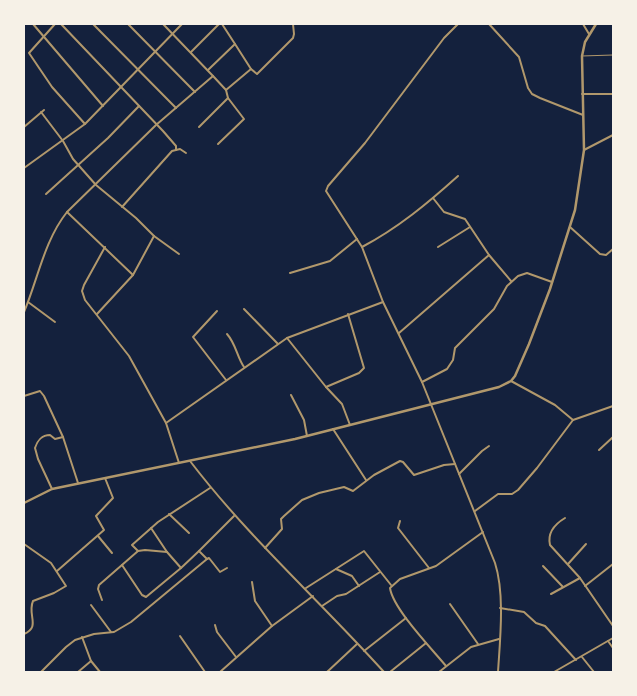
<svg xmlns="http://www.w3.org/2000/svg" width="637" height="696" font-family="'Fira Sans Condensed',sans-serif">
	<rect width="100%" height="100%" fill="#14213d"/>
	<g fill="none" stroke-linecap="round" stroke-linejoin="round">
		<polyline stroke="#b1986c" stroke-width="1" points="582,56 613,55"/>
		<g stroke="#b1986c" stroke-width="2">
			<polyline points="33,24 103,106"/>
			<polyline points="55,24 29,53 52,87 85,124"/>
			<polyline points="61,24 163,131 176,146 176,150"/>
			<polyline points="93,24 176,108"/>
			<polyline points="128,24 195,92"/>
			<path d="M458 24 444 38 365 143 328 186 326 191 362 247 383 302 422 382 495 563C505 594 500 640 498 672"/>
			<polyline points="489,24 519,57 528,88 532,94 540,98 583,115"/>
			<polyline points="583,24 589,34"/>
			<polyline points="235,44 251,69 257,74 293,38 294,34 293,24"/>
			<polyline points="191,52 219,24"/>
			<polyline points="208,70 235,44 222,24"/>
			<polyline points="226,90 251,69"/>
			<polyline points="582,94 613,94"/>
			<polyline points="41,112 63,141 73,159 96,185 136,218 154,236 179,254"/>
			<polyline points="24,127 44,110"/>
			<polyline points="199,127 228,98 226,90 213,76"/>
			<polyline points="218,144 244,119 228,98"/>
			<polyline points="584,150 613,135"/>
			<polyline points="24,168 85,124 182,24"/>
			<polyline points="46,194 108,138 139,106"/>
			<polyline points="122,207 172,151 180,149 186,153"/>
			<polyline points="67,212 133,275"/>
			<polyline points="570,227 600,254 606,255 613,249"/>
			<polyline points="105,247 84,285 82,291 85,300 129,356 166,423"/>
			<path d="M362 247C398 228 428 203 458 176"/>
			<polyline points="438,247 470,227"/>
			<polyline points="489,255 511,281"/>
			<polyline points="290,273 330,261 357,239"/>
			<polyline points="28,302 55,322"/>
			<polyline points="244,309 278,344"/>
			<polyline points="217,311 193,337 226,380"/>
			<path d="M24 312C38 279 44 241 67 212L156 125 213 76 163 24"/>
			<polyline points="97,314 133,275 154,236"/>
			<polyline points="399,333 489,255 465,219 444,212 433,198"/>
			<path d="M227 334C236 344 237 357 244 367"/>
			<polyline points="287,338 326,387 342,404 350,425"/>
			<polyline points="511,381 555,405 573,420"/>
			<polyline points="422,382 447,369 453,360 455,348 494,309 507,286 518,276 527,273 552,282"/>
			<polyline points="326,387 359,373 364,368 348,314"/>
			<polyline points="291,395 304,420 307,436"/>
			<polyline points="24,396 40,391 44,396 63,437 78,483"/>
			<polyline points="573,420 613,406"/>
			<polyline points="333,429 366,480"/>
			<polyline points="599,450 613,437"/>
			<path d="M190 461C248 537 320 601 384 672"/>
			<polyline points="179,463 166,423 287,338 383,302"/>
			<polyline points="459,474 482,451 489,446"/>
			<path d="M52 489 38 459 35 448C37 441 42 435 50 435L55 439 63 437"/>
			<polyline points="475,511 498,494 512,494 518,490 537,468 573,420"/>
			<polyline points="169,514 189,533"/>
			<path d="M565 518C555 524 547 532 550 545L580 578"/>
			<polyline points="400,521 398,528 429,568"/>
			<polyline points="151,528 167,552 181,568 199,551"/>
			<polyline points="98,536 112,553"/>
			<path d="M24 544 51 563 66 586 54 593 33 601C27 615 41 627 24 634"/>
			<polyline points="265,548 282,529 281,519 284,516 302,500 319,493 344,487 353,491 374,475 400,461 403,462 414,475 444,465 455,464"/>
			<polyline points="167,552 145,550 138,551 132,545 158,522 210,488"/>
			<polyline points="207,559 209,558 220,572 227,568"/>
			<polyline points="568,564 586,544"/>
			<polyline points="122,565 142,595 146,597 181,568"/>
			<polyline points="543,566 563,587"/>
			<polyline points="336,569 352,576 359,586"/>
			<polyline points="57,571 104,530 96,516 113,498 105,478"/>
			<polyline points="252,582 255,601 272,626"/>
			<polyline points="585,586 613,564"/>
			<polyline points="306,588 364,551 391,585"/>
			<polyline points="551,594 580,578 613,626"/>
			<polyline points="102,600 98,589 99,585 138,551"/>
			<polyline points="450,604 478,644"/>
			<polyline points="91,605 111,632"/>
			<polyline points="322,606 337,596 346,594 380,572"/>
			<polyline points="500,608 524,612 536,623 545,626 576,660"/>
			<polyline points="215,625 217,632 236,657"/>
			<polyline points="180,636 205,672"/>
			<polyline points="82,637 91,661 100,672"/>
			<polyline points="608,641 613,648"/>
			<polyline points="364,651 406,618"/>
			<polyline points="582,657 594,672"/>
			<path d="M446 666C432 649 393 609 390 588L400 579 436 566 483 532"/>
			<polyline points="41,672 66,647 75,640 94,634 114,632 131,622 207,559 199,551 234,516"/>
			<polyline points="78,672 91,661"/>
			<polyline points="220,672 272,626 313,596"/>
			<polyline points="327,672 357,644"/>
			<polyline points="390,672 426,643"/>
			<polyline points="439,672 471,647 499,639"/>
			<polyline points="554,672 613,638"/>
		</g>
		<polyline stroke="#b1986c" stroke-width="2.5" points="24,503 52,489 295,439 499,387 511,381 515,376 529,344 550,289 575,210 584,150 582,56 585,42 596,24"/>
	</g>
	<rect width="637" height="696" fill="none" stroke="#f6f1e7" stroke-width="50"/>
</svg>
